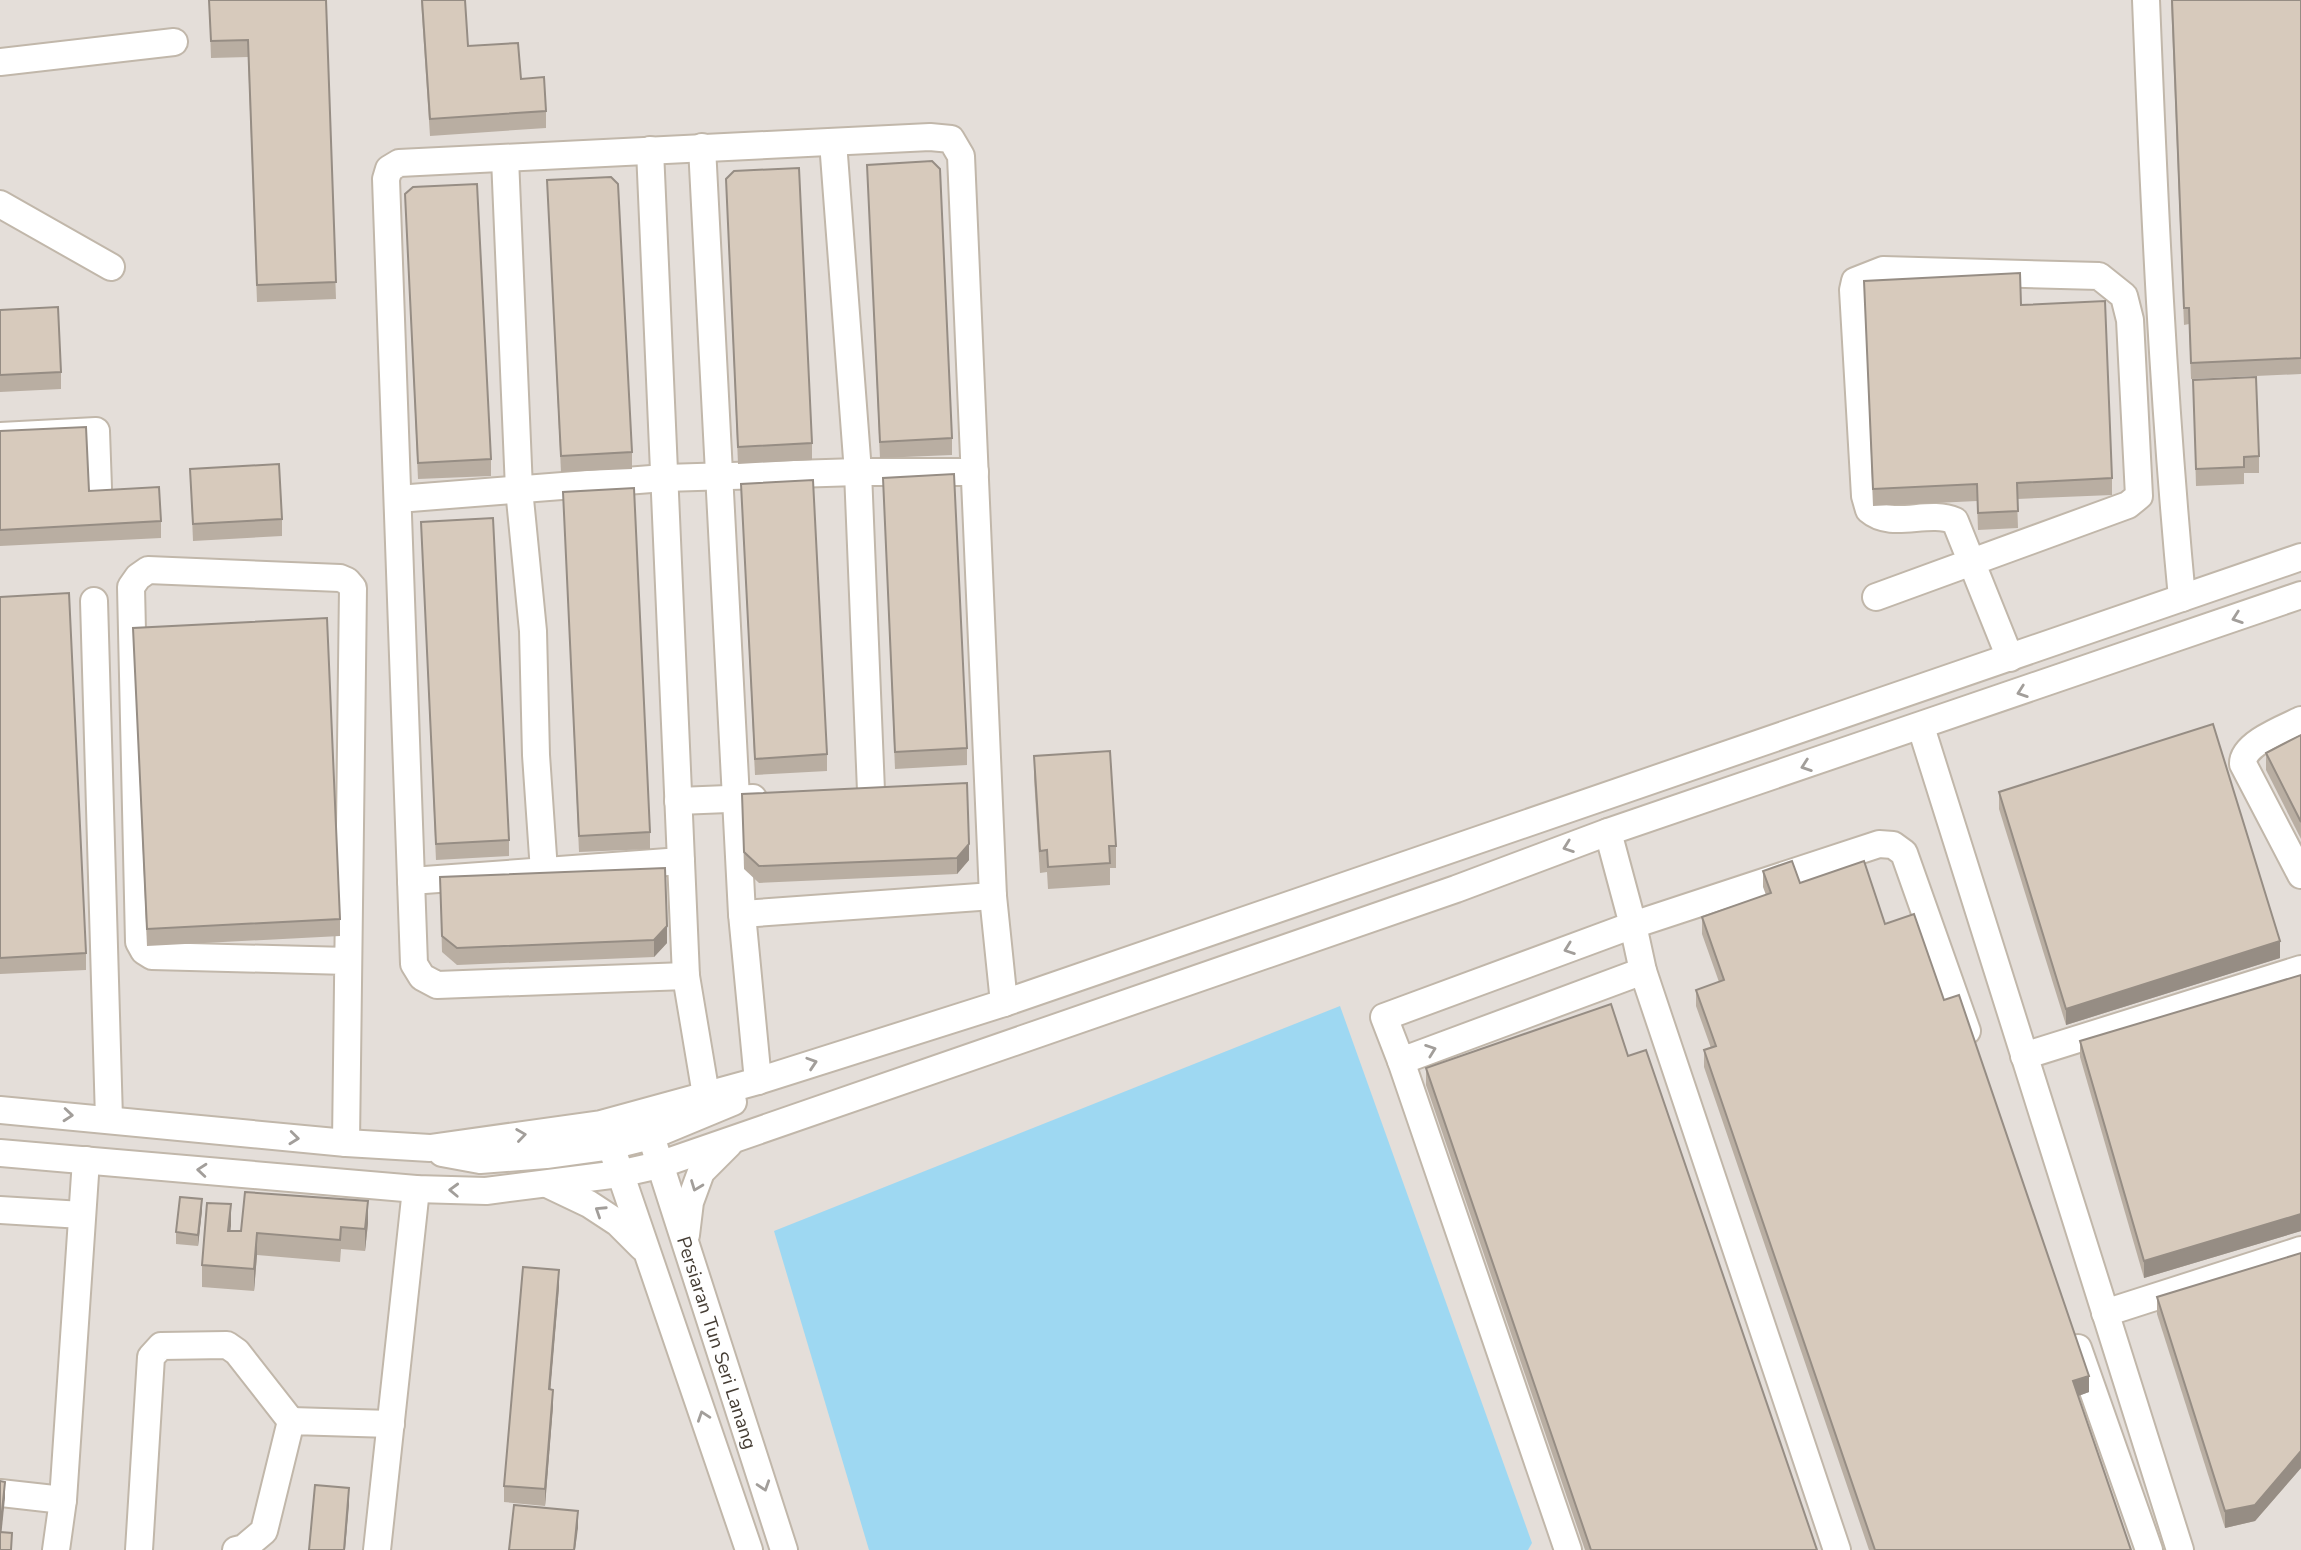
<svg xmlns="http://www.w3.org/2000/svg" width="2301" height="1550" font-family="'Nunito Sans',sans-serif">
	<rect width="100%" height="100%" fill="#f3ede4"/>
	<rect fill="#e4ded9" x="0" y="0" width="2301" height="1550"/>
	<polygon fill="#9ed8f2" points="1340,1006 1532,1543 1528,1550 869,1550 774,1231"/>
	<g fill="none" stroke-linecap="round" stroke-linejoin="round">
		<defs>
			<g id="minor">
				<path d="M2146 0C2154 200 2163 399 2182 598"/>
				<polyline points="0,62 174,42"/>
				<polyline points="833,142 858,472 871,791"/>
				<polyline points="702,147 742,914 758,1081"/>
				<polyline points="650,150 686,976 706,1095"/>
				<polyline points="505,158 519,489 533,631 536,755 544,871"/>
				<polyline points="0,204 111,267"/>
				<polyline points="0,436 96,431 98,488"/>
				<polyline points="398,499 664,478 858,472 975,472"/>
				<path d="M1876 597 2128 505 2139 496 2130 320 2124 296 2099 276 1883 270 1855 281 1853 290 1865 496 1869 510C1892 530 1928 509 1955 521L2010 658"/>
				<polyline points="94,601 109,1119"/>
				<path d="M2301 720C2285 728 2242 744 2243 764L2301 875"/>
				<polyline points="1921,727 2180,1550"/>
				<polyline points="678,801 753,798"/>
				<polyline points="1608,832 1633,925 1384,1017 1401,1061 1643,971"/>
				<polyline points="411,881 681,861"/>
				<polyline points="742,914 993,896"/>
				<polyline points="686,976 437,985 422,977 414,964 386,179 389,169 399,163 930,137 951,139 961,156 993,896 1004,1003"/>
				<polyline points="2024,1056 2301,969"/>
				<polyline points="1401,1061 1568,1550"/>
				<polyline points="0,1110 346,1143 430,1148 601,1124 758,1081 1004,1003 2301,557"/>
				<path id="s1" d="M651 1136 784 1550"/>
				<polyline points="346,1143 353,588 347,581 340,578 148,570 138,577 131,587 139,942 144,951 152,956 348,961"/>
				<polyline points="611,1146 749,1550"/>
				<polyline points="0,1153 416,1189 486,1191 619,1174 659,1165 1456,889 1608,832 2301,595"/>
				<polyline points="442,1153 480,1160 546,1155 611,1146 651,1136 733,1102"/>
				<polyline points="547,1184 589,1204 618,1223 642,1247"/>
				<polyline points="0,1210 82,1215"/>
				<polyline points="686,1235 690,1202 701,1172 729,1144"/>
				<polyline points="2105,1313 2301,1250"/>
				<polyline points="2078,1348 2149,1550"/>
				<polyline points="0,1493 63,1500"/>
				<polyline points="56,1550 63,1500 86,1160"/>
				<polyline points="139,1550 151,1357 161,1346 227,1345 237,1352 291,1421"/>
				<polyline points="236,1550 244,1548 264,1531 291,1421 391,1424"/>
				<polyline points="377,1550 416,1189"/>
				<polyline points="1837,1550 1643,971 1633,925 1879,844 1893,845 1904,853 1967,1031"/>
			</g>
		</defs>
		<use href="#minor" stroke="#c1b7aa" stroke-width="30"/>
		<use href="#minor" stroke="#fff" stroke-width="26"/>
	</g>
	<g fill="#b9aea2">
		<polygon points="209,0 326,0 336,299 257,302 248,57 211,58"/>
		<polygon points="421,0 465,0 468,46 521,79 546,111 546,128 430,136"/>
		<polygon points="2171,0 2301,0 2301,374 2191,379 2189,324 2184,325"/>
		<polygon points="867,165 952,438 952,455 880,458"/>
		<polygon points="726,179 812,443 812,460 738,464"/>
		<polygon points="547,180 632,452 632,469 561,472"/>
		<polygon points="405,194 491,459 491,476 418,479"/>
		<polygon points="1864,281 2021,305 2112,478 2112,495 2017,499 2018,528 1978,530 1977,501 1873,506"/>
		<polygon points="0,310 61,372 61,389 0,392"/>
		<polygon points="2193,380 2259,456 2259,473 2244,473 2244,484 2196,486"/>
		<polygon points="0,431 89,491 161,521 161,538 0,546"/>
		<polygon points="190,469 282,519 282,536 193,541"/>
		<polygon points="883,478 967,748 967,765 895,769"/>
		<polygon points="741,484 827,754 827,771 755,775"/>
		<polygon points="563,492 650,832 650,849 579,852"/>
		<polygon points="421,522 509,840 509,856 436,860"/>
		<polygon points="0,597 86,953 86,970 0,974"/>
		<polygon points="133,628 340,919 340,936 147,946"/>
		<polygon points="2301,735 2301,839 2266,770 2266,753"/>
		<polygon points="1034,756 1116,846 1116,868 1110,868 1110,885 1048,889 1047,872 1040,873 1034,778"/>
		<polygon points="1999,792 2280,958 2066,1025 1999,809"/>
		<polygon points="742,794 969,860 957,874 759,883 744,869"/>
		<polygon points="1763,871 1800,883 1885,924 1944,1000 2089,1392 2078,1396 2131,1550 1869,1550 1704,1067 1704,1050 1711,1048 1696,1006 1696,990 1719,982 1702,934 1702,917 1766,895 1763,887"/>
		<polygon points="440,877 667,943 654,957 457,965 442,952"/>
		<polygon points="2301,975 2301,1231 2144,1278 2080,1057 2080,1041"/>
		<polygon points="1628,1056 1817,1550 1585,1550 1426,1085 1426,1068"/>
		<polygon points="202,1210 198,1246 176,1244 176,1232"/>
		<polygon points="368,1223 365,1251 341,1249 340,1262 257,1255 254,1291 202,1287 202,1265 241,1231"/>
		<polygon points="2301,1253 2301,1468 2255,1521 2225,1528 2157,1314 2157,1297"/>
		<polygon points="559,1287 550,1389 553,1406 545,1506 504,1502 504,1486"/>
	</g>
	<g fill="#968d84">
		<polygon points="969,844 969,860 957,874 957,858"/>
		<polygon points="667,926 667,943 654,957 654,940"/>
		<polygon points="2280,941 2280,958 2066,1025 2066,1009"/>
		<polygon points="202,1199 202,1210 198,1246 198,1235"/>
		<polygon points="368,1201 368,1223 365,1251 365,1229"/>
		<polygon points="231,1204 231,1226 228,1253 228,1231"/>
		<polygon points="2301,1214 2301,1231 2144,1278 2144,1261"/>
		<polygon points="257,1233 257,1255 254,1291 254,1269"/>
		<polygon points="559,1270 559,1287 549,1406 549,1389"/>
		<polygon points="2089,1376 2089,1392 2073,1398 2073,1381"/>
		<polygon points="553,1390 553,1406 545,1506 545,1489"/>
		<polygon points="2301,1451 2301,1468 2255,1521 2225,1528 2225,1511"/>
		<polygon points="5,1482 5,1498 0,1547 0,1531"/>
		<polygon points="349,1488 349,1505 345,1550 344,1550"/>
		<polygon points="578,1511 578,1528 575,1550 574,1550"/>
	</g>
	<g fill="#d7cabc" stroke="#968d84" stroke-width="2">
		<polygon points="209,0 326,0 336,282 257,285 248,40 211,41"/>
		<polygon points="422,0 465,0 468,46 518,43 521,79 544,77 546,111 430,119"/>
		<polygon points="2172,0 2301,0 2301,358 2191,363 2189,308 2184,308"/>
		<polygon points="932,161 940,169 952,438 880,442 867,165"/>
		<polygon points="799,168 812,443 738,447 726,179 734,171"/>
		<polygon points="611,177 618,184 632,452 561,456 547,180"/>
		<polygon points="477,184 491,459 418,463 405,194 413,187"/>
		<polygon points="2020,273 2021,305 2105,301 2112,478 2017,483 2018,511 1978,513 1977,484 1873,489 1864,281"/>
		<polygon points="58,307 61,372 0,375 0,310"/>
		<polygon points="2256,377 2259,456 2244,457 2244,467 2196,469 2193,380"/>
		<polygon points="86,427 89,491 159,487 161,521 0,530 0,431"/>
		<polygon points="279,464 282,519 193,524 190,469"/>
		<polygon points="954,474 967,748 895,752 883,478"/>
		<polygon points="813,480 827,754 755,759 741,484"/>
		<polygon points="634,488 650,832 579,836 563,492"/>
		<polygon points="493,518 509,840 436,844 421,522"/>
		<polygon points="69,593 86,953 0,958 0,597"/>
		<polygon points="327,618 340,919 147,929 133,628"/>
		<polygon points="2213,724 2280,941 2066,1009 1999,792"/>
		<polygon points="2301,735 2301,822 2266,753"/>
		<polygon points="1110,751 1116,846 1109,846 1110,863 1048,867 1047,850 1040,851 1034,756"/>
		<polygon points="967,783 969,844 957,858 759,866 744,852 742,794"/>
		<polygon points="1792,861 1800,883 1864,861 1885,924 1914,914 1944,1000 1959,995 2089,1376 2073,1381 2131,1550 1875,1550 1704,1050 1716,1046 1696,990 1724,980 1702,917 1771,893 1763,871"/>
		<polygon points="665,868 667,926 654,940 457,948 442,936 440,877"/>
		<polygon points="2301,975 2301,1214 2144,1261 2080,1041"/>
		<polygon points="1611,1004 1628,1056 1646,1050 1817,1550 1591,1550 1426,1068"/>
		<polygon points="245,1192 368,1201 365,1229 341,1227 340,1240 257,1233 254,1269 202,1265 207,1203 231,1204 228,1231 241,1231"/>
		<polygon points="180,1197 202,1199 198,1235 176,1232"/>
		<polygon points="2301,1253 2301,1451 2255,1505 2225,1511 2157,1297"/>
		<polygon points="523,1267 559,1270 549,1389 553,1390 545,1489 504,1486"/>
		<polygon points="0,1481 5,1482 0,1531"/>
		<polygon points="315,1485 349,1488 344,1550 309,1550"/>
		<polygon points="514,1505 578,1511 574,1550 509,1550"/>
		<polygon points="0,1532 12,1533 11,1550 0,1550"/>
	</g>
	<defs><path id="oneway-chevron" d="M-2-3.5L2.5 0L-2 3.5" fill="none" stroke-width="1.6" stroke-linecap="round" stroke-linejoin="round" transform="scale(1.75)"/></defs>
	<g stroke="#a29e9a">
		<use href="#oneway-chevron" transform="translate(2237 618) rotate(161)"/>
		<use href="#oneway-chevron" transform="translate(2022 692) rotate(161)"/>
		<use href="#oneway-chevron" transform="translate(1806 766) rotate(161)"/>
		<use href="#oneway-chevron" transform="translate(1568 847) rotate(160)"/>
		<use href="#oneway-chevron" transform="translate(1569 949) rotate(160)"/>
		<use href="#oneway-chevron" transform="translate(1431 1050) rotate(-20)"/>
		<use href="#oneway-chevron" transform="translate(812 1063) rotate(-18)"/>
		<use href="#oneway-chevron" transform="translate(68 1115) rotate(5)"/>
		<use href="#oneway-chevron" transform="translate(521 1135) rotate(-8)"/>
		<use href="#oneway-chevron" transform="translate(294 1138) rotate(6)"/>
		<use href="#oneway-chevron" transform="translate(202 1170) rotate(-175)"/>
		<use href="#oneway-chevron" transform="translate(696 1186) rotate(111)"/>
		<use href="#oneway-chevron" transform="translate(454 1190) rotate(-178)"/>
		<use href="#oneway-chevron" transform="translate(600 1211) rotate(-147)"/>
		<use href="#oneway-chevron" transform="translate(703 1416) rotate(-109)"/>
		<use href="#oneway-chevron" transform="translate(764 1486) rotate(72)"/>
	</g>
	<g text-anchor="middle" stroke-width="7" stroke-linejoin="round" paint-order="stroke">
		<g font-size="19" fill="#453d34" stroke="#fff">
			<text dy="7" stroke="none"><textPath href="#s1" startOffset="217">Persiaran Tun Seri Lanang</textPath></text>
		</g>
	</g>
</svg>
